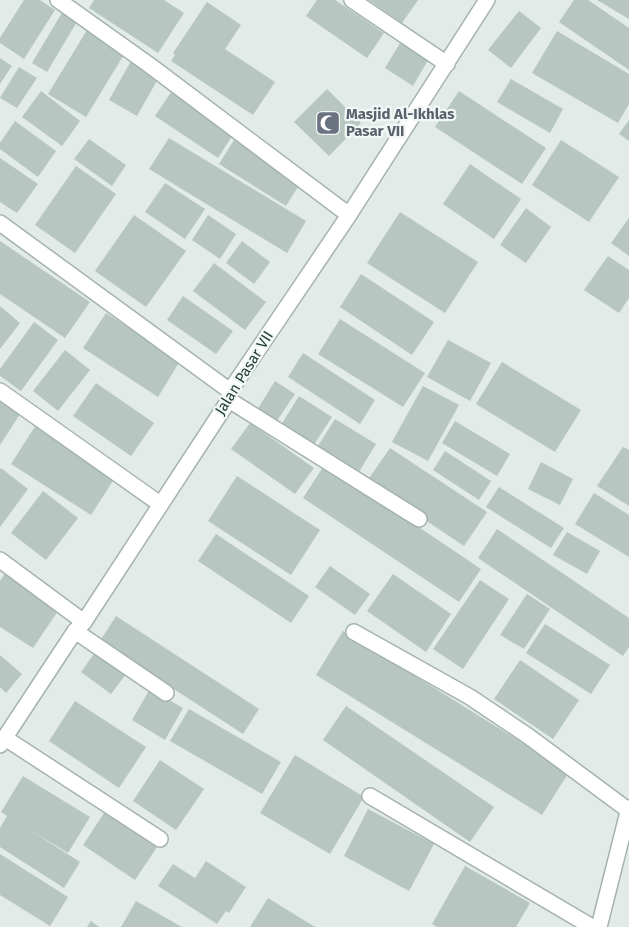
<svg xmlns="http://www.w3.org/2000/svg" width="629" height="927" font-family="'Fira Sans',sans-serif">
	<rect width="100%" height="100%" fill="#e2ebe8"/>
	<g fill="#b7c6c1">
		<polygon points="24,0 40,0 55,10 24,59 0,43 0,38"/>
		<polygon points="94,0 164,0 184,13 158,53 89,8"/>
		<polygon points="317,0 335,0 384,33 367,58 306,16"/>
		<polygon points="369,0 418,0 402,23"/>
		<polygon points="574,0 588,0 629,28 629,70 559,22"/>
		<polygon points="597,0 629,0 629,19"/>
		<polygon points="207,2 241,25 225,49 275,82 253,115 171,61 175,55 173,53"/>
		<polygon points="63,11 78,20 47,72 32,63"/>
		<polygon points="519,11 541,28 511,68 488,50"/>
		<polygon points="87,30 125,53 86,117 48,94"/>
		<polygon points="557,31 629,74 629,104 618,123 532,73"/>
		<polygon points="400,43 428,60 413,86 385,68"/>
		<polygon points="0,58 12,66 0,84"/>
		<polygon points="131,61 159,77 137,116 109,100"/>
		<polygon points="19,67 37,78 17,108 0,98"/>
		<polygon points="511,79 563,109 550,133 497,102"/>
		<polygon points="327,89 361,123 329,156 294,122"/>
		<polygon points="41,91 80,121 62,146 22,117"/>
		<polygon points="172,91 234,133 218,158 155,116"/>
		<polygon points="459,91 546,148 522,184 435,127"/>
		<polygon points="629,120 629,141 619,134"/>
		<polygon points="15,121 56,151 38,177 0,149 0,143"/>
		<polygon points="169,138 306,221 287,253 149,169"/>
		<polygon points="89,139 126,165 112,186 74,159"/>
		<polygon points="234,140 301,182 286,206 219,164"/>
		<polygon points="561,140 619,177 589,222 532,185"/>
		<polygon points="0,158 38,184 17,213 0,202"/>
		<polygon points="470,164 521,199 494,239 443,204"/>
		<polygon points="76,166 116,194 75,253 35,225"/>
		<polygon points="165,183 205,209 185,239 145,212"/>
		<polygon points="526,208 551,227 526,263 500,245"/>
		<polygon points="400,212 478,262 445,313 367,263"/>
		<polygon points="134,215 186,251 146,307 95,271"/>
		<polygon points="208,215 236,234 220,259 192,240"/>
		<polygon points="629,218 629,256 611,243"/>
		<polygon points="0,241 90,302 65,338 0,294"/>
		<polygon points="242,241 270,262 254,284 226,263"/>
		<polygon points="608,256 629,270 629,298 619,313 584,290"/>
		<polygon points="214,263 266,302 245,330 193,291"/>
		<polygon points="361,274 434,322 412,355 340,307"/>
		<polygon points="183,296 233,331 216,354 167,320"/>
		<polygon points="0,306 20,323 0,349"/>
		<polygon points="106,313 180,361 158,397 83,348"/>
		<polygon points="340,319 425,373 403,407 318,354"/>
		<polygon points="34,322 58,340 21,391 0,376 0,369"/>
		<polygon points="448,340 491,363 470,401 427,377"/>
		<polygon points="65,350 90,370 58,411 33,391"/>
		<polygon points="303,353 375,400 360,424 288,377"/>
		<polygon points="502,362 581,410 555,452 476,404"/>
		<polygon points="275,381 295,394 276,422 257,410"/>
		<polygon points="96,383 154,423 131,456 73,416"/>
		<polygon points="423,386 459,405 428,461 392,442"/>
		<polygon points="299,396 332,417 313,446 281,425"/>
		<polygon points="0,397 22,411 0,445"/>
		<polygon points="335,419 376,444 357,475 316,449"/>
		<polygon points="455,421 510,454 497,476 442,443"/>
		<polygon points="250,423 314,468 295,494 231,449"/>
		<polygon points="36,425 116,476 91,515 11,464"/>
		<polygon points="623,447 629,450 629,506 597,486"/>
		<polygon points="390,448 487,512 464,546 367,481"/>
		<polygon points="445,451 491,481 479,500 433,470"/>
		<polygon points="541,462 573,479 560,505 528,489"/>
		<polygon points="325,464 481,569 459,602 303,498"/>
		<polygon points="1,468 28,489 0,527 0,469"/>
		<polygon points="237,476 320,530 291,575 208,521"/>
		<polygon points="499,487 564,528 551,548 486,507"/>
		<polygon points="43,491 78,518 46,560 11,533"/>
		<polygon points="594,493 629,515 629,557 575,524"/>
		<polygon points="497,529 629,618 629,647 623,656 478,558"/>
		<polygon points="567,532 600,551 587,574 553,555"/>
		<polygon points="216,534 309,596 291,623 198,561"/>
		<polygon points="330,566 370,594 355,615 315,587"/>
		<polygon points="6,572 60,608 33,648 0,627 0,581"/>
		<polygon points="393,574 451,614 426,652 367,611"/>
		<polygon points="480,580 509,599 463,669 433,649"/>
		<polygon points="527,594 550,609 524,649 500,635"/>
		<polygon points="116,616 259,709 243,734 100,641"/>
		<polygon points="545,624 610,665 591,694 526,653"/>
		<polygon points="343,631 569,772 542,815 316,675"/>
		<polygon points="96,651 127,673 111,694 81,672"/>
		<polygon points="0,655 22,674 6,693 0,687"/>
		<polygon points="520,660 579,700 553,739 494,699"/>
		<polygon points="150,689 183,708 165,740 132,720"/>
		<polygon points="75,701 146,747 119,788 49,741"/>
		<polygon points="346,706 494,807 470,842 323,740"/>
		<polygon points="189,709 281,762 262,794 170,741"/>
		<polygon points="295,755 364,797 330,854 260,813"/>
		<polygon points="160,760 204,789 176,830 133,801"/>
		<polygon points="23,776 90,817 68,853 27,828 80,862 64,888 0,847 0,828 7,816 1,812"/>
		<polygon points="368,809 434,844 409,891 344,856"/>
		<polygon points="104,813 157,847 135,880 83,845"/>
		<polygon points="0,854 68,897 50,926 0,895"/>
		<polygon points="206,861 246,887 229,913 226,911 217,924 158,886 173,864 195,878"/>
		<polygon points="465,866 530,903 516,927 437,927 432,924"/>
		<polygon points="268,898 315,927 250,927"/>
		<polygon points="136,901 182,927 121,927"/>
		<polygon points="91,921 99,927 87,927"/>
	</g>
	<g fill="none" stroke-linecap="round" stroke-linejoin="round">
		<defs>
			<g id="minor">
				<polyline points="58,0 148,64 349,215"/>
				<polyline points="352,0 447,64"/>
				<polyline points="0,223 230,391"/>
				<polyline points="0,391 160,504"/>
				<polyline points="229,400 419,519"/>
				<polyline points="0,560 84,622"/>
				<polyline points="75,631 166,693"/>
				<polyline points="354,632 470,697 528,736 628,810"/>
				<polyline points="5,738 160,839"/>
				<polyline points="0,745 75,631 84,622 229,400 230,391 349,215 487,0"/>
				<polyline points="370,796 592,927"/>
				<polyline points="599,927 629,808"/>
			</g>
		</defs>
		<use href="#minor" stroke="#a5b3af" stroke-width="18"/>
		<use href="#minor" stroke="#fff" stroke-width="15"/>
	</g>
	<defs>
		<symbol id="mosque-square" viewBox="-11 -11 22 22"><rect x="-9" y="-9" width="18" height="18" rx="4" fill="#6b7280" stroke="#f2f8f5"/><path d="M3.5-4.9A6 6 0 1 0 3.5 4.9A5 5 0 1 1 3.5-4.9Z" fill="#fff"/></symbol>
	</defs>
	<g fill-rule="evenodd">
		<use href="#mosque-square" x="314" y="109" width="28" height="28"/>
	</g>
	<g text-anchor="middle" stroke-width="4.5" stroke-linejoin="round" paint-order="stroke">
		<g font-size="15" font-weight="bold" fill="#5b616d" stroke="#f2f8f5" text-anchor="start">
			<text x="346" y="119">Masjid Al-Ikhlas<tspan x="346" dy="17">Pasar VII</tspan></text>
		</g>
		<g font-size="15" fill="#233c36" stroke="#f2f8f5">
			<text transform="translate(244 373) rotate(-58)" y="5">Jalan Pasar VII</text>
		</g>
	</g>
</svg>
